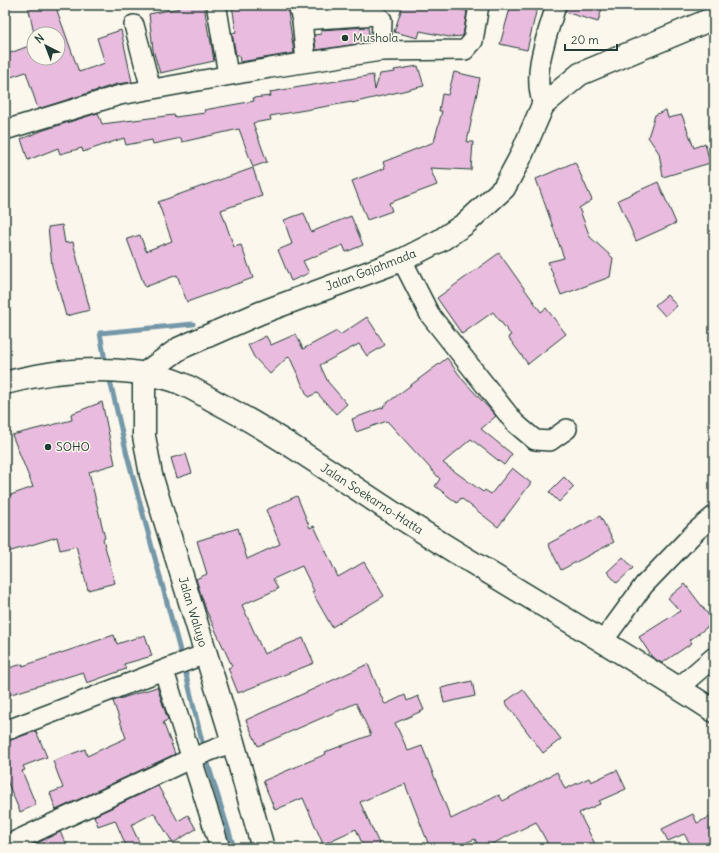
<svg xmlns="http://www.w3.org/2000/svg" width="719" height="853" font-family="Delius,sans-serif">
	<rect width="100%" height="100%" fill="#fbf7ec"/>
	<filter id="ink" filterUnits="userSpaceOnUse"><feTurbulence type="fractalNoise" baseFrequency=".025" numOctaves="2"/><feDisplacementMap in="SourceGraphic" scale="8" xChannelSelector="R" yChannelSelector="G"/><feConvolveMatrix kernelMatrix="1 2 1 2 8 2 1 2 1" color-interpolation-filters="sRGB"/></filter>
	<g filter="url(#ink)">
		<g fill="none" stroke-linecap="round" stroke-linejoin="round">
			<g stroke="#7498a9" stroke-width="5">
				<polyline points="106,366 100,333 193,324"/>
				<polyline points="109,376 127,455 182,658"/>
				<polyline points="184,666 204,750"/>
				<polyline points="206,758 234,848"/>
			</g>
		</g>
		<g fill="#e9bcdf" stroke="#1f3d34">
			<polygon points="28,5 55,5 79,72 105,63 97,38 121,30 132,82 117,84 38,109 26,72 5,79 5,55 34,44 34,58 58,58 58,34 34,34"/>
			<polygon points="180,5 204,5 209,37 210,37 214,61 160,73 153,50 149,14 180,8"/>
			<polygon points="232,5 287,5 294,53 240,62 239,55 236,55 232,33 236,32"/>
			<polygon points="318,5 362,5 318,8"/>
			<polygon points="403,5 438,5 467,11 463,36 449,37 420,31 418,38 394,32"/>
			<polygon points="511,5 537,8 527,50 500,44"/>
			<polygon points="567,5 603,5 598,22 565,12"/>
			<polygon points="368,27 370,42 316,50 314,35 321,34 321,30"/>
			<polygon points="418,66 424,86 352,103 352,102 270,116 271,120 253,123 267,162 253,167 239,129 182,142 181,138 153,144 152,140 126,145 124,138 83,152 82,148 60,154 58,148 28,160 21,139 44,130 98,113 102,124 174,115 175,117 205,113 204,110 254,101 253,98 271,96 270,92 373,75 375,90 380,74 395,72 394,70"/>
			<polygon points="454,72 480,78 467,142 473,142 471,170 430,168 437,185 389,203 392,211 367,220 352,181 385,168 383,162 434,142 442,111 439,111 442,94 448,95"/>
			<polygon points="666,110 668,118 682,115 694,148 705,143 710,163 663,177 659,153 648,137 655,115"/>
			<polygon points="575,162 592,200 579,208 590,237 613,258 610,277 561,295 548,262 564,258 536,179"/>
			<polygon points="253,168 262,196 221,210 234,247 241,245 253,278 187,302 177,275 145,287 127,239 140,235 146,251 172,241 158,202"/>
			<polygon points="658,182 676,223 636,241 618,200"/>
			<polygon points="304,213 311,232 351,216 363,245 346,252 343,245 303,261 309,273 291,281 278,250 292,244 284,220"/>
			<polygon points="62,225 65,243 73,242 90,310 66,316 52,266 48,227"/>
			<polygon points="499,253 541,312 546,308 566,334 528,364 508,337 511,335 493,312 462,334 437,298"/>
			<polygon points="667,295 677,306 665,316 655,305"/>
			<polygon points="367,317 385,345 367,356 359,344 320,365 328,382 347,404 336,414 317,393 308,397 289,356 270,374 254,357 248,345 266,336 271,345 296,334 303,349 337,331 340,335"/>
			<polygon points="447,358 463,380 496,416 481,429 512,454 504,465 471,439 443,463 483,492 485,490 491,494 512,468 531,483 498,527 461,498 457,503 435,486 440,479 387,421 356,432 352,419 384,407 383,406"/>
			<polygon points="102,402 115,464 89,472 105,538 103,539 115,583 88,590 76,546 60,550 57,537 5,553 5,497 33,487 12,435 72,420 71,414"/>
			<polygon points="186,454 192,473 177,478 171,458"/>
			<polygon points="564,477 574,487 559,502 549,492"/>
			<polygon points="297,496 310,528 314,526 338,577 364,562 384,596 332,627 312,592 314,591 302,566 273,579 278,589 242,605 264,654 303,638 314,663 238,693 228,668 232,666 206,610 196,579 207,574 197,541 238,528 247,559 280,544 266,510"/>
			<polygon points="600,516 614,542 561,570 548,544"/>
			<polygon points="623,557 633,568 617,583 607,572"/>
			<polygon points="685,584 714,622 690,640 692,643 662,663 652,657 639,637 680,611 668,598"/>
			<polygon points="114,635 117,644 145,635 152,656 124,664 126,669 87,683 83,672 5,696 5,669 23,664 23,666"/>
			<polygon points="368,664 384,703 386,704 405,695 407,701 418,696 424,710 395,723 408,751 422,746 451,819 499,795 503,801 557,772 565,789 589,778 591,782 617,770 626,789 599,801 600,804 579,813 597,848 550,848 536,822 484,848 479,848 475,839 453,848 430,848 405,784 360,802 381,848 364,848 356,829 323,844 303,798 275,810 263,781 326,754 325,752 371,735 356,703 258,746 246,720"/>
			<polygon points="472,681 475,696 444,703 441,688"/>
			<polygon points="157,687 168,720 163,722 175,754 56,810 50,793 63,788 53,761 85,749 87,756 126,738 113,701"/>
			<polygon points="523,689 561,739 543,753 505,702"/>
			<polygon points="36,731 47,757 23,766 25,770 22,771 36,805 20,812 5,776 5,742"/>
			<polygon points="158,786 178,821 188,815 196,829 173,843 154,813 131,825 140,844 127,848 115,820 98,826 94,816"/>
			<polygon points="693,814 697,823 714,815 714,848 693,848 684,834 668,841 662,829"/>
			<polygon points="60,832 69,848 27,848"/>
		</g>
		<g fill="none" stroke-linecap="round" stroke-linejoin="round">
			<defs>
				<g id="minor">
					<polyline points="298,5 302,20 306,62"/>
					<polyline points="217,9 228,75"/>
					<polyline points="302,20 377,15 382,20 381,51"/>
					<polyline points="134,25 151,89"/>
					<path d="M543 105C531 71 547 38 556 5"/>
					<polyline points="5,130 120,95 270,68 381,51 465,50 473,41 479,5"/>
					<polyline points="402,260 430,315 515,423 535,440 550,441 567,429"/>
					<polyline points="603,641 644,585 696,531 714,516"/>
					<polyline points="164,671 220,848"/>
					<polyline points="678,688 714,657"/>
					<polyline points="5,731 205,654"/>
					<polyline points="5,846 192,758 233,742"/>
				</g>
				<polyline id="tertiary" points="263,848 233,742 151,475 144,436 144,374 180,348 260,313 402,260 441,240 465,224 504,188 520,158 543,105 580,74 714,18"/>
				<path id="trunk" d="M5 383C55 370 110 365 161 377 181 381 198 392 216 402 279 435 338 477 398 516 502 583 610 643 714 711"/>
			</defs>
			<use href="#minor" stroke="#1f3d34" stroke-width="22"/>
			<use href="#tertiary" stroke="#1f3d34" stroke-width="25"/>
			<use href="#trunk" stroke="#1f3d34" stroke-width="25"/>
			<use href="#minor" stroke="#fbf7ec" stroke-width="19"/>
			<use href="#tertiary" stroke="#fbf7ec" stroke-width="22"/>
			<use href="#trunk" stroke="#fbf7ec" stroke-width="22"/>
		</g>
	</g>
	<g fill="#1f3d34" stroke="#fbf7ec" stroke-width="1.5">
		<circle cx="345" cy="38" r="4"/>
		<circle cx="48" cy="447" r="4"/>
	</g>
	<g text-anchor="middle" stroke-width="3" stroke-linejoin="round" paint-order="stroke">
		<g font-size="12" fill="#1f3d34" stroke="#fbf7ec" text-anchor="start">
			<text x="353" y="42">Mushola</text>
			<text x="56" y="451">SOHO</text>
		</g>
		<g font-size="12" fill="#1f3d34" stroke="#fbf7ec">
			<text transform="translate(371 270) rotate(-21)" y="4">Jalan Gajahmada</text>
			<text transform="translate(372 499) rotate(33)" y="4">Jalan Soekarno-Hatta</text>
			<text transform="translate(193 612) rotate(73)" y="4">Jalan Waluyo</text>
		</g>
	</g>
	<rect width="719" height="853" fill="none" stroke="#fbf7ec" stroke-width="20"/>
	<rect x="10" y="10" width="699" height="833" fill="none" stroke="#1f3d34" stroke-width="1.5" filter="url(#ink)"/>
	<g transform="translate(46 46) rotate(318)"><circle r="19" fill="#fbf7ec" stroke="#a3ada2"/>
	<path d="M0-3L7 15L0 10L-7 15Z" fill="#1f3d34"/>
	<text y="-6" font-size="11" font-weight="bold" text-anchor="middle" fill="#1f3d34">N</text>
	</g>
	<path d="M565 44v6h52v-6" fill="none" stroke="#1f3d34" stroke-width="2"/>
	<text x="571" y="44" font-size="12" fill="#1f3d34" stroke="#fbf7ec" stroke-width="3" paint-order="stroke">20 m</text>
</svg>
